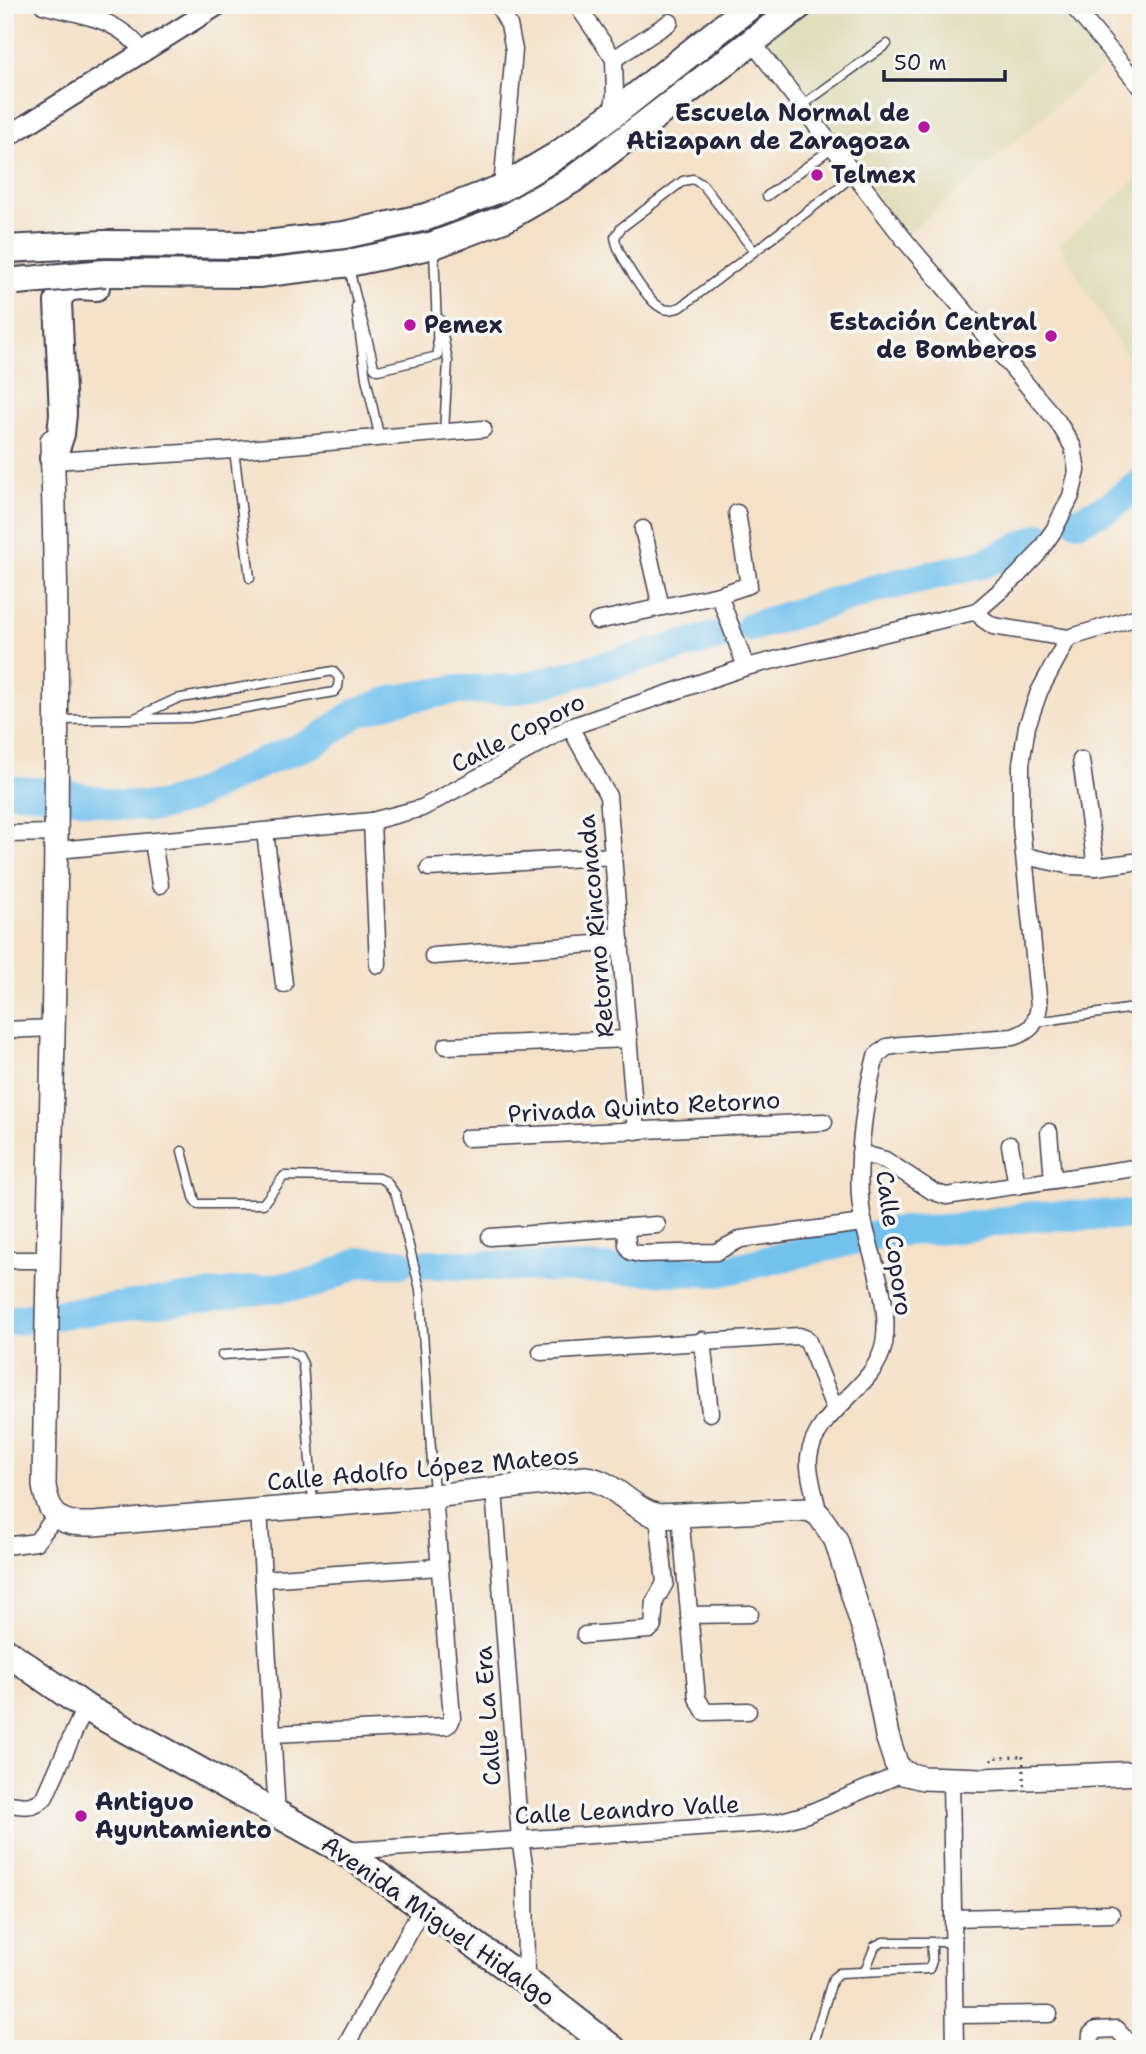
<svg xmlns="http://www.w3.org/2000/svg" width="1146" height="2054" font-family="'Shantell Sans',sans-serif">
	<rect width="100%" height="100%" fill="#f6f6f2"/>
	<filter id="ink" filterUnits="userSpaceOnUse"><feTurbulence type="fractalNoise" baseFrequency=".0143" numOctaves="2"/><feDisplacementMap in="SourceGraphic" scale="14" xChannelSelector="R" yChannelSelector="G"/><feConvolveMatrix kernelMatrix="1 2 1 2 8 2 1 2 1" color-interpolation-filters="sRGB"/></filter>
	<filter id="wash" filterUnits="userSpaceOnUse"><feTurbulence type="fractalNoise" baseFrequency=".00686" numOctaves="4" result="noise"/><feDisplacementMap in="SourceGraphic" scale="28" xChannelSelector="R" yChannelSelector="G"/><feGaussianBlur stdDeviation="1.57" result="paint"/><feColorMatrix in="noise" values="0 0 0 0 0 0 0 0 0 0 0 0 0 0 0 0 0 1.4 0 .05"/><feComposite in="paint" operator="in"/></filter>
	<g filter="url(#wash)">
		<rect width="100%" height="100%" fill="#f4e1c8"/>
		<g fill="#e0ddbb">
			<polygon points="800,5 1071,5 1115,58 1066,97 903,238 753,43"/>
			<polygon points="1141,176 1141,381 1059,245"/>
		</g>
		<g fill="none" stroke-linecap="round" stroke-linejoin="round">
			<g stroke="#73c2ee" stroke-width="30">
				<polyline points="1078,521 1111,506 1141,483"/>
				<polyline points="751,627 875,589 985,563 1042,537"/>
				<polyline points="5,790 47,793"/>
				<polyline points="66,795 118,805 156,807 189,798 263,762 315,742 356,713 395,700 453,690 518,689 726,634"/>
				<polyline points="427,1264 719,1272 888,1232 959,1228 1032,1216 1141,1215"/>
				<polyline points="5,1321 315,1283 360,1262 400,1263"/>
			</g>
		</g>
	</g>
	<g filter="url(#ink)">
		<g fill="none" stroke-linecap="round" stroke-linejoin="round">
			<path stroke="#cabbac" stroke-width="23" stroke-dasharray="23 11" stroke-linecap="butt" d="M5 265C33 263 41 262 47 291"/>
			<defs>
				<g id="service">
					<polyline points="801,106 887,44"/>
					<polyline points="767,196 833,147"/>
					<path d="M754 251 703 185 693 179 683 181 621 228 615 237C616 252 647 300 660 307 667 312 674 309 681 307L833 192 854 175"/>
					<path d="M349 266C355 300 367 333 374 367L378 370 438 356 434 249"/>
					<polyline points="356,307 366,378 380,439"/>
					<polyline points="440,319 448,361 444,432"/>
					<polyline points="234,450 250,578"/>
					<polyline points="57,720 190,718 334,692 338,687 339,678 333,671 176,699 133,719"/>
					<polyline points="1037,1022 1141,1007"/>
					<polyline points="182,1151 195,1201 198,1204 263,1204 284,1176 379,1178 386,1181 396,1195 420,1289 434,1493"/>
					<polyline points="222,1355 287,1351 299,1356 303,1364 313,1503"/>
					<polyline points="865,1971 875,1946 883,1942 953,1942"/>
					<polyline points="811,2049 833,1978 839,1973 929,1969 932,1961 932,1943"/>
				</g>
				<g id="minor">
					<path d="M43 5C83 16 118 17 144 53"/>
					<polyline points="498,5 509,25 514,50 502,188"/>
					<polyline points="577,5 614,59 615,94 612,115"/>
					<polyline points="1072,5 1141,87"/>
					<polyline points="614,59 670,22"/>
					<polyline points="53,461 234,450 483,429"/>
					<polyline points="643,529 661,607"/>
					<polyline points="719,595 746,667"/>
					<polyline points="977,611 983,619 993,626 1068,638 1141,616"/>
					<polyline points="597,621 719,595 749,585 737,513"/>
					<polyline points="570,727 608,796 636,1131"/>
					<polyline points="1081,760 1096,867"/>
					<polyline points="372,821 378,965"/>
					<polyline points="265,832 284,984"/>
					<polyline points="5,834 57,833"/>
					<polyline points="153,842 160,885"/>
					<polyline points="57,850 372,821 422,808 570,727 746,667 977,611 1016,577 1036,556 1054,530 1071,496 1077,471 1073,447 1058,422 903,238 753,43"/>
					<polyline points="1025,856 1071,866 1096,867 1141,861"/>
					<polyline points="429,868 614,856"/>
					<polyline points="433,956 621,942"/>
					<polyline points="5,1030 53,1028"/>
					<polyline points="446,1046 629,1039"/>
					<polyline points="1049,1132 1053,1180"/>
					<polyline points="467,1138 824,1122"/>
					<polyline points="1010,1145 1017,1186"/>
					<polyline points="860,1153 885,1160 932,1191 946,1196 1141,1167"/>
					<polyline points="626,1227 627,1245 631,1252 640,1254 716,1252 741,1239 863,1223"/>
					<polyline points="490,1237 657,1225"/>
					<polyline points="5,1260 47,1260"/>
					<polyline points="702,1340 710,1413"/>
					<polyline points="541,1352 799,1336 807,1339 835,1410"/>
					<polyline points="494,1490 520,1839 525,1871 526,1981"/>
					<polyline points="259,1510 277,1814"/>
					<polyline points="680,1515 697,1698 705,1712 748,1711"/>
					<path d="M819 1515C816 1499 807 1472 809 1457 816 1409 874 1391 884 1344 891 1305 873 1262 864 1224 853 1179 864 1101 876 1056L887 1047 901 1045 1013 1037C1031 1031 1036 1025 1039 1006L1021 825V764L1027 726 1039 692 1068 638"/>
					<polyline points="5,1546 36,1542 55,1517"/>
					<polyline points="263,1579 439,1567"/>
					<polyline points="689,1615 750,1614"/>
					<polyline points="585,1635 649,1630 653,1626 655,1601 665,1583 658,1516"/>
					<polyline points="272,1734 446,1726 450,1723 452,1718 434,1496"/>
					<polyline points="951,1779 955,2049"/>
					<path d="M5 1803C21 1806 33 1809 45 1797L85 1707"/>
					<polyline points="345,1851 775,1823 807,1814 903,1773"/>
					<polyline points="953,1918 1111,1914"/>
					<polyline points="955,2015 1049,2014"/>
					<polyline points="344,2049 422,1908"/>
					<polyline points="1090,2049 1091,2034 1096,2030 1117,2029 1125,2038 1125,2049"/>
				</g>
				<polyline id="tertiary" points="5,138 218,5"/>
				<path id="secondary" d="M52 441C64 789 49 1138 44 1486 50 1519 61 1525 94 1524L434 1496 585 1478C614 1481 630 1509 658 1516L809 1509 819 1515 836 1540 872 1656 887 1736 896 1763 903 1773 923 1778 982 1780 1141 1773"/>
				<g id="primary">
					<polyline points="5,249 104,244 257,245 344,235 426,217 502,188 556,156 612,115 751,5"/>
					<polyline points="105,273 258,274 349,263 434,245 506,218 572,180 800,5"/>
					<path d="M53 458 61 434 63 414 58 302C63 283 79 286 96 287"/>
					<polyline points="5,1651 85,1707 344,1851 526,1981 613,2049"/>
				</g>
			</defs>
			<use href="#service" stroke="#423f50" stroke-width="11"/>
			<use href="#minor" stroke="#423f50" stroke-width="19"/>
			<use href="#tertiary" stroke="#423f50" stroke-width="23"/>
			<use href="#secondary" stroke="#423f50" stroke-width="26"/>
			<use href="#primary" stroke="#423f50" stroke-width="30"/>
			<polyline stroke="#423f50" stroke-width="2.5" stroke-dasharray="2 5" stroke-linecap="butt" points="991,1761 993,1758 1023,1756"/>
			<use href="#service" stroke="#fff" stroke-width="8"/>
			<use href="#minor" stroke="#fff" stroke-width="16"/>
			<use href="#tertiary" stroke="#fff" stroke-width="19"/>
			<use href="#secondary" stroke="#fff" stroke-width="23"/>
			<use href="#primary" stroke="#fff" stroke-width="26"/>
			<defs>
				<polyline id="primary-bridge" points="17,281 105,273"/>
			</defs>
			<use href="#primary-bridge" stroke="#423f50" stroke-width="30" stroke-linecap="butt"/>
			<polyline stroke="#423f50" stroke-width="2.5" stroke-dasharray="2 5" stroke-linecap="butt" points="1023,1756 1024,1789"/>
			<use href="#primary-bridge" stroke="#fff" stroke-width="26"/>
		</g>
	</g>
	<g fill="#b5179e" stroke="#f6f6f2" stroke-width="2.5">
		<circle cx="924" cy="127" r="7"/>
		<circle cx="817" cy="175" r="7"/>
		<circle cx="410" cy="325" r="7"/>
		<circle cx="1051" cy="336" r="7"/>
		<circle cx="81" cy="1816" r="7"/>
	</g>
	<g text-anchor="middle" stroke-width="7" stroke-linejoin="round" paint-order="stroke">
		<g font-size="24" font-weight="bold" fill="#22223b" stroke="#f6f6f2" text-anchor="start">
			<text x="910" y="121" text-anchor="end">Escuela Normal de<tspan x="910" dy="28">Atizapan de Zaragoza</tspan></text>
			<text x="831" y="183">Telmex</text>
			<text x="1037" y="330" text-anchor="end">Estación Central<tspan x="1037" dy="28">de Bomberos</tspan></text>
			<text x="424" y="333">Pemex</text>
			<text x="95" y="1810">Antiguo<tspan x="95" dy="28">Ayuntamiento</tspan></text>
		</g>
		<g font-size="24" fill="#22223b" stroke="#f6f6f2">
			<text transform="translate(518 733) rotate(-27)" y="8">Calle Coporo</text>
			<text transform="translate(596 926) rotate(-95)" y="8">Retorno Rinconada</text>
			<text transform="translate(644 1107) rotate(-3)" y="8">Privada Quinto Retorno</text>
			<text transform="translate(894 1243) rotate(82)" y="8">Calle Coporo</text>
			<text transform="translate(423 1469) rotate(-5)" y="8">Calle Adolfo López Mateos</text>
			<text transform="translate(488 1716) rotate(-94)" y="8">Calle La Era</text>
			<text transform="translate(627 1810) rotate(-3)" y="8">Calle Leandro Valle</text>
			<text transform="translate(438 1921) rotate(35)" y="8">Avenida Miguel Hidalgo</text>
		</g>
	</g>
	<rect width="1146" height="2054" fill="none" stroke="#f6f6f2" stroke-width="28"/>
	<path d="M884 70v10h121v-10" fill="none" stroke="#22223b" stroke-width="3.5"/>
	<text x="894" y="70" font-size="21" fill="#22223b" stroke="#f6f6f2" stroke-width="5" paint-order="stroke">50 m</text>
</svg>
